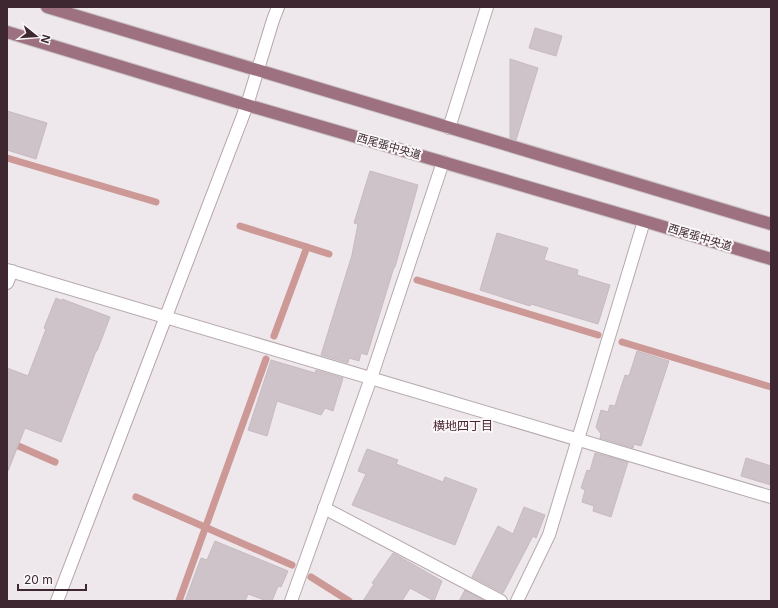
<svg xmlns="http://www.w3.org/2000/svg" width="778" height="608" font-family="Inter,'Noto Sans JP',sans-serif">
	<rect width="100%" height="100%" fill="#eee7eb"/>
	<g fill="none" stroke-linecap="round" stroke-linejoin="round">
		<g stroke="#cc9996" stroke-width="7">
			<polyline points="7,158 156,202"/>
			<polyline points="240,226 307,247 274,336"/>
			<polyline points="307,247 329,254"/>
			<polyline points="417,280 598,335"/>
			<polyline points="622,342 771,387"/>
			<polyline points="7,441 55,462"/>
			<polyline points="136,497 292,565"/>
			<polyline points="311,577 349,601"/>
			<polyline points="179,601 266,359"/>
		</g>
	</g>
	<g fill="#cec3c9" stroke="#c7bac0">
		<polygon points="535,28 562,36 556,56 529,48"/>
		<polygon points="510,59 538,68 516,140 510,138"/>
		<polygon points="7,111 47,123 36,159 7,150"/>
		<polygon points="370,171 418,185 395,267 394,267 367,355 361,353 359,361 349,358 348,363 321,355 352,255 358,224 354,223"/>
		<polygon points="497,233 548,248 544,260 578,270 577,275 610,285 598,324 531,304 530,306 480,290"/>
		<polygon points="56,298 62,301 62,299 110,317 97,351 96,351 61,442 25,428 8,471 7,471 7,368 28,376 46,329 44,328"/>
		<polygon points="637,351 669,361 641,446 634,444 633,448 600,438 601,434 596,427 601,410 608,412 610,405 615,406 625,375 629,376"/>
		<polygon points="271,360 315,373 316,370 343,378 333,411 325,408 321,415 277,401 267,436 248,430"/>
		<polygon points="367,449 398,460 396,464 443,482 445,477 477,489 455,545 352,505 366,474 358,471"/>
		<polygon points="595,453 628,462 611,517 593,511 594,506 582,502 585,490 581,488 587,470 590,471"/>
		<polygon points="746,458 771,466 771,485 741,476"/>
		<polygon points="524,507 545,515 536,538 533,536 503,593 472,577 498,526 513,534"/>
		<polygon points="215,541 288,571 281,587 278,586 272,601 267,601 248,594 245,601 185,601 201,558 207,560"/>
		<polygon points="393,553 442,581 434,601 410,588 402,601 363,601 374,584 372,583"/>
		<polygon points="465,590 485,601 459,601"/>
	</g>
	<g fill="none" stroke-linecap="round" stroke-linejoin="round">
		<defs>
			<g id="street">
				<polyline points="449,128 487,7"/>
				<polyline points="7,270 771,497"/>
				<polyline points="7,283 12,271"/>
				<polyline points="324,508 501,601"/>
				<polyline points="291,601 371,378 443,162"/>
				<polyline points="517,601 549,535 644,221"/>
			</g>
			<polyline id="secondary" points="57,601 247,105 273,20 278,7"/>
			<g id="primary">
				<polyline points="47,7 771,224"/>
				<polyline points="7,32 247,105 644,221 771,259"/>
			</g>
		</defs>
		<use href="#street" stroke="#b6aaaf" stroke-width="14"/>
		<use href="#secondary" stroke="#b5a3ab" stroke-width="14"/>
		<use href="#primary" stroke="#c9c3c5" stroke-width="14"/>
		<use href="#street" stroke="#fff" stroke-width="12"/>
		<use href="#secondary" stroke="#fff" stroke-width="12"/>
		<use href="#primary" stroke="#9e7181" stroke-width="12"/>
	</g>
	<g text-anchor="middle" stroke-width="4" stroke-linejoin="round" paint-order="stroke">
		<g font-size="11" fill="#3e2730" stroke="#faf7f9">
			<text transform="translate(389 146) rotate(16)" y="4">西尾張中央道</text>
			<text transform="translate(700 237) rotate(17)" y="4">西尾張中央道</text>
		</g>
		<g font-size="12" fill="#4e2533" stroke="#faf7f9">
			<text x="463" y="430">横地四丁目</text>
		</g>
	</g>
	<rect width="778" height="608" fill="none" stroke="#3e2730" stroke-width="16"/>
	<g transform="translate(36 36) rotate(107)" stroke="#faf7f9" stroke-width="3" paint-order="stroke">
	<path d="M0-3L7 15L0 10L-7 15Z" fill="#3e2730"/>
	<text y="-6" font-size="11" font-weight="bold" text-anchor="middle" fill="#3e2730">N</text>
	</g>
	<path d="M18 584v6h68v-6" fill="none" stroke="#3e2730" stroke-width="2"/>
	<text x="24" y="584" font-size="12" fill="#3e2730" stroke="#faf7f9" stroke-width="3" paint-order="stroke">20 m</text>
</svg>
